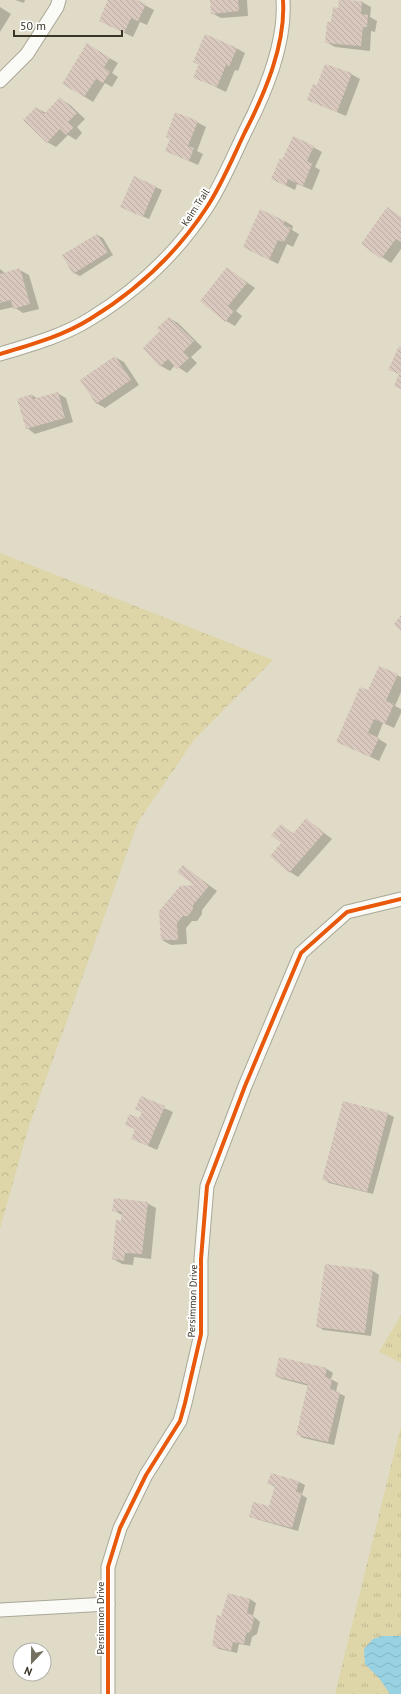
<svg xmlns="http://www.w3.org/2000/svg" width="401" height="1694" font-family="'PT Sans',sans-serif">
	<defs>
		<pattern id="grass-tufts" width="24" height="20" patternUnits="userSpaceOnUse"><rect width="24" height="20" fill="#ded5a8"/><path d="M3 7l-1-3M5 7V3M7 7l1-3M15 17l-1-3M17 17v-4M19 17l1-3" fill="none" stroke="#bfb791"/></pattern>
		<pattern id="forest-crowns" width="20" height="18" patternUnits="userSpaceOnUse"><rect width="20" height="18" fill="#ded5a8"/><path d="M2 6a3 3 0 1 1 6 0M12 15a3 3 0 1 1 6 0" fill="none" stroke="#bfb791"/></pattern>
		<pattern id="water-waves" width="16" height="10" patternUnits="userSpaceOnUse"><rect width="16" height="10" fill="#98d2e2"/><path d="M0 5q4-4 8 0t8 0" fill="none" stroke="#84b5c2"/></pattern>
		<pattern id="building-back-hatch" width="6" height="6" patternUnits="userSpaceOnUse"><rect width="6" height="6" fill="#d8c8bd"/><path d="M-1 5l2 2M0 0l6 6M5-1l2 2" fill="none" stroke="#baaca2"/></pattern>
	</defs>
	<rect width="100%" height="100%" fill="#dfdbc7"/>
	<g fill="url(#grass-tufts)">
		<polygon points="401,1315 401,1363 379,1352"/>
		<polygon points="401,1426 401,1694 335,1694 392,1462"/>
	</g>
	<polygon fill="url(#forest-crowns)" points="0,553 273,660 194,740 138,822 28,1129 0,1229"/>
	<polygon fill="url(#water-waves)" points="382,1636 401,1636 401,1694 390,1694 379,1678 365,1664 364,1649 373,1639"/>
	<g fill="#0003">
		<polygon points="15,0 25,0 24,3"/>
		<polygon points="109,0 135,0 154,10 147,25 140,22 133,37 100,21"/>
		<polygon points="211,0 247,0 248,16 221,18 212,13"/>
		<polygon points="340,0 362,2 371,7 370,17 377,21 375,32 371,31 370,51 335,47 326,42 339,9"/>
		<polygon points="0,7 11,14 0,32"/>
		<polygon points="236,48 245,53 238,71 235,70 226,92 195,77 200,65 194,62"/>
		<polygon points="96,50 118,63 112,73 118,77 112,87 105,83 93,102 63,83"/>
		<polygon points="351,74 360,79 346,116 308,100 318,87"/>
		<polygon points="60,99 69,104 85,119 77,127 82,133 76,140 68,135 56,147 47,142 36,108 46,113"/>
		<polygon points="197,122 206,127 197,151 203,154 198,165 166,151"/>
		<polygon points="313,147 322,152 315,167 320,170 312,190 297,184 295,190 272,179 283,161"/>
		<polygon points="134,177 162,190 149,219 127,210"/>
		<polygon points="387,208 401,217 401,249 391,263 362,244"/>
		<polygon points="285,221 293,226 292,230 299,234 293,247 287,244 278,264 244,247"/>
		<polygon points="97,235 103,238 113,255 80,276 74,273"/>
		<polygon points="227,268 255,288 236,311 242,316 235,326 226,321"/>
		<polygon points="0,269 6,274 20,270 29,275 39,309 23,313 14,307 0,310"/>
		<polygon points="169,318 178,323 202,347 191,357 197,363 187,373 175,365 170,371 161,366 162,331"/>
		<polygon points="115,357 124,362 139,385 105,408 96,403"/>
		<polygon points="57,393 66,398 73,422 35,434 27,428 32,395 38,399"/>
		<polygon points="380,667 401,677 401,692 395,706 401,709 401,713 394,728 383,723 377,738 387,744 379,761 337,741 369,692"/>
		<polygon points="307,820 332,839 298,877 290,872 282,843 281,825 294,834"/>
		<polygon points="183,866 217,891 202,910 202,914 197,921 192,921 186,928 187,944 171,945 162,940 197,886"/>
		<polygon points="141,1098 173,1112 157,1150 133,1139 136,1130 126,1124 140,1120 143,1113 137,1109"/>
		<polygon points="388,1114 394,1117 373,1194 329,1183 324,1179"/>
		<polygon points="147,1203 156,1208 151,1259 134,1257 133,1265 122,1264 113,1259 122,1222 122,1215 113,1210"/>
		<polygon points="326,1265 373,1271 379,1275 371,1336 323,1330 318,1326"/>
		<polygon points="280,1358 327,1369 333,1373 331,1379 338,1383 336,1392 345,1396 334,1445 303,1438 297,1434 309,1386 282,1379 276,1376"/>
		<polygon points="299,1482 305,1485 302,1495 307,1498 298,1531 256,1519 250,1516 270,1508 275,1487 269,1483"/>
		<polygon points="229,1594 250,1599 256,1603 253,1616 260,1622 257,1634 252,1637 250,1646 239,1644 237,1653 219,1649 213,1645"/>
	</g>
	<g fill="url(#building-back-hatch)">
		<polygon points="108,0 137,0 146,4 138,21 131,18 124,33 99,21"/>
		<polygon points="210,0 238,0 239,11 211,14"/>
		<polygon points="339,0 362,1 361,14 368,15 367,27 363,27 361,46 325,43 327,22 331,22 333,7 338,8"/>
		<polygon points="205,34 237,48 229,67 226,65 217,87 193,78 199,64 193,62"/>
		<polygon points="87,43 110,58 104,67 110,72 103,83 96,79 84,97 62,84"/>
		<polygon points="325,64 352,73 337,112 307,100 313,84 317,85"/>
		<polygon points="60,97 77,113 68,122 74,127 66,135 60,129 47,143 23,120 36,107 44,114"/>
		<polygon points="175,112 198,121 188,146 194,148 189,161 165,151 170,139 166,137"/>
		<polygon points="293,136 314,146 307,161 312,164 303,186 288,179 286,186 271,179 280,158 282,160"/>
		<polygon points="134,176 156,186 143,217 120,207"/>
		<polygon points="387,207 401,217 401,242 396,239 381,259 361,244"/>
		<polygon points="260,209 285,221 283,225 291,228 284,242 278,240 269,260 243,247"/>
		<polygon points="97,234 108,252 73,274 62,255"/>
		<polygon points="227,267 247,283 228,306 234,311 225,322 200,301"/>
		<polygon points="20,268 30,304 13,309 11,300 0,303 0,274"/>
		<polygon points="169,317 194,341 183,352 189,358 177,369 168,359 160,367 143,348 160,331 157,328"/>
		<polygon points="399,346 401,347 401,389 394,386 399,374 388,370"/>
		<polygon points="115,356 131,380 96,404 80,380"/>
		<polygon points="58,392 65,418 26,429 17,399 32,394 33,399"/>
		<polygon points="401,615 401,631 394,624"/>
		<polygon points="379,666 398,674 386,701 394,704 385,724 374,719 368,733 379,738 370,757 336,742 360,687 368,690"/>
		<polygon points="306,818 324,833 289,873 270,856 281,843 271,835 281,824 293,834"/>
		<polygon points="183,865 209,886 193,905 193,909 188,916 183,916 177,923 178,940 161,940 159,911 180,886 194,885 177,872"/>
		<polygon points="141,1096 165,1106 148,1146 131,1139 135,1129 125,1125 129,1114 139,1118 142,1112 135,1109"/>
		<polygon points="343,1101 388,1113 367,1192 322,1180"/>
		<polygon points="114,1198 148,1202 142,1254 125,1253 124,1261 112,1259 116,1220 121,1221 122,1212 112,1211"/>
		<polygon points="325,1264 373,1270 365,1333 316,1327"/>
		<polygon points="279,1357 327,1368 325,1377 332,1379 330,1389 340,1392 328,1442 296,1435 308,1384 275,1376"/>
		<polygon points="271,1473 299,1481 296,1492 302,1493 292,1528 249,1517 253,1502 269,1506 275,1486 267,1484"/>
		<polygon points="228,1593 250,1599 247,1613 252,1615 254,1618 251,1631 246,1634 244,1644 233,1642 231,1651 212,1646 217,1615 221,1616"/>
	</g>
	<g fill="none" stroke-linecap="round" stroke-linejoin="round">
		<defs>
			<g id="minor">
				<polyline points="0,81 27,54 57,7 59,0"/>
				<path d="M0 354C30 345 63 336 90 319 136 291 177 253 207 207 222 184 233 157 245 132 265 93 286 44 283 0"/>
				<polyline points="0,1610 108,1604"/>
				<polyline points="108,1694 108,1567 120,1528 146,1475 180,1421 185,1403 201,1334 201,1259 207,1186 245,1086 301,953 347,912 401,899"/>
			</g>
		</defs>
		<use href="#minor" stroke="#a9a696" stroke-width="15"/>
		<use href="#minor" stroke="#fafaf7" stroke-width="13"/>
		<defs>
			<g id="cycleway">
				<path d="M0 354C30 345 63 336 90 319 136 291 177 253 207 207 222 184 233 157 245 132 265 93 286 44 283 0"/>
				<polyline points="108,1694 108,1567 120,1528 146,1475 180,1421 185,1403 201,1334 201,1259 207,1186 245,1086 301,953 347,912 401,899"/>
			</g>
		</defs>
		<use href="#cycleway" stroke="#fff" stroke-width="6"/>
		<use href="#cycleway" stroke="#e8590c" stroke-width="4"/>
	</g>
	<g text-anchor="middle" stroke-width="4" stroke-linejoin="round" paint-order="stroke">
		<g font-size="10" fill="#393627" stroke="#fff">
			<text transform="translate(195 207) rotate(-57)" y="4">Keim Trail</text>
			<text transform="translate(192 1301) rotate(-88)" y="4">Persimmon Drive</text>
			<text transform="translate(100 1618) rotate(-90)" y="4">Persimmon Drive</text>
		</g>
	</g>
	<g transform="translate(32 1662) rotate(202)"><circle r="19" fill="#ffffff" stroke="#b0afa9"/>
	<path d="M0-3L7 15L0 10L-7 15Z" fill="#73705f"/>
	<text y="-6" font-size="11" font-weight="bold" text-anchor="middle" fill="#393627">N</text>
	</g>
	<path d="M14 30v6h108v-6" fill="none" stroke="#393627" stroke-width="2"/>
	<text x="20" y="30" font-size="12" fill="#393627" stroke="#ffffff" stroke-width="3" paint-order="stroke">50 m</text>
</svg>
